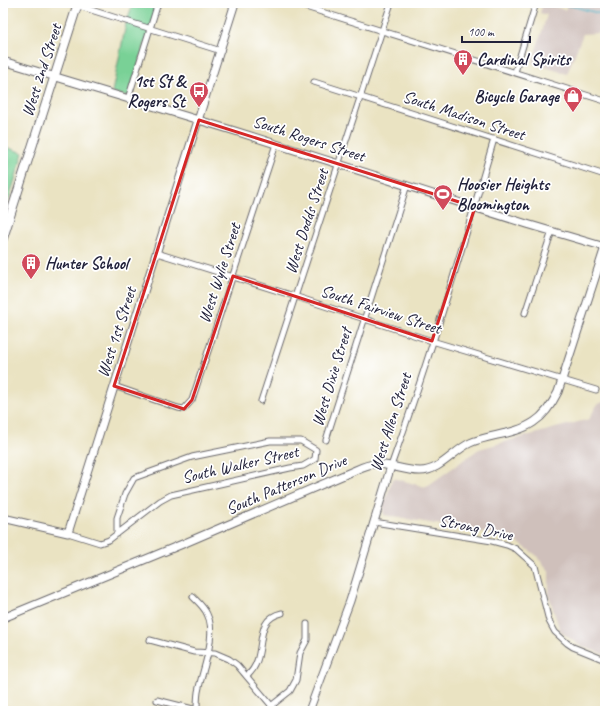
<svg xmlns="http://www.w3.org/2000/svg" width="608" height="714" font-family="Caveat,sans-serif">
	<rect width="100%" height="100%" fill="#fff"/>
	<filter id="ink" filterUnits="userSpaceOnUse"><feTurbulence type="fractalNoise" baseFrequency=".025" numOctaves="2"/><feDisplacementMap in="SourceGraphic" scale="8" xChannelSelector="R" yChannelSelector="G"/><feConvolveMatrix kernelMatrix="1 2 1 2 8 2 1 2 1" color-interpolation-filters="sRGB"/></filter>
	<filter id="wash" filterUnits="userSpaceOnUse"><feTurbulence type="fractalNoise" baseFrequency=".012" numOctaves="4" result="noise"/><feDisplacementMap in="SourceGraphic" scale="16" xChannelSelector="R" yChannelSelector="G"/><feGaussianBlur stdDeviation="0.9" result="paint"/><feColorMatrix in="noise" values="0 0 0 0 0 0 0 0 0 0 0 0 0 0 0 0 0 1.4 0 .05"/><feComposite in="paint" operator="in"/></filter>
	<g filter="url(#wash)">
		<rect width="100%" height="100%" fill="#eae3c2"/>
		<g fill="#cfc0bb">
			<polygon points="543,3 565,10 568,3 605,3 605,28 598,33 583,34 567,74 532,63 547,15 540,13"/>
			<polygon points="605,401 605,655 579,645 560,631 549,596 549,571 536,555 510,537 384,515 383,507 393,478 426,487 479,449 589,419 597,405"/>
		</g>
		<g fill="#79d196" stroke="#4e7a68">
			<polygon points="133,3 158,3 128,97 112,92 126,24"/>
			<polygon points="3,146 23,153 3,219"/>
		</g>
		<g fill="none" stroke-linecap="round" stroke-linejoin="round">
			<polyline stroke="#45b0c3" stroke-width="1.5" points="551,3 572,6 605,15"/>
		</g>
	</g>
	<g filter="url(#ink)">
		<g fill="none" stroke-linecap="round" stroke-linejoin="round">
			<defs>
				<g id="street">
					<polyline points="69,3 221,51"/>
					<polyline points="293,3 605,101"/>
					<polyline points="515,72 536,3"/>
					<polyline points="314,82 605,175"/>
					<polyline points="128,99 158,3"/>
					<polyline points="157,253 291,295 432,341 596,390"/>
					<polyline points="525,313 552,231"/>
					<polyline points="114,386 178,408 184,409 192,400 276,144"/>
					<path d="M261 401C305 269 348 136 391 3"/>
					<polyline points="326,440 407,185"/>
					<path d="M391 466C430 358 462 249 494 139"/>
					<polyline points="374,522 492,541 507,545 516,549 535,566 549,621 555,632 567,643 573,647 605,660"/>
					<polyline points="68,533 100,543 109,540 160,501 171,495 290,468 303,466 315,459 316,450 301,441 270,441 192,457 134,478 125,494 117,518 117,534"/>
					<path d="M193 597C198 602 204 607 207 614 218 635 202 670 198 692 197 699 197 705 197 711"/>
					<polyline points="150,640 194,652 215,653 229,659 237,665 276,711"/>
					<path d="M247 676C270 656 250 620 282 613"/>
					<polyline points="157,700 197,710"/>
					<polyline points="271,706 290,691 296,680 300,653 307,640 307,624"/>
				</g>
				<g id="secondary">
					<polyline points="3,61 235,131 527,224 605,247"/>
					<polyline points="3,518 68,533 235,3"/>
					<path d="M3 618 185 543 351 472C358 469 367 464 375 464 390 464 405 471 420 471 440 471 453 451 470 443 490 434 515 435 534 422 545 415 552 404 558 392L605 247"/>
					<polyline points="309,711 350,601 391,466"/>
				</g>
				<polyline id="primary" points="3,238 78,3"/>
			</defs>
			<use href="#street" stroke="#68666a" stroke-width="7"/>
			<use href="#secondary" stroke="#68666a" stroke-width="9"/>
			<use href="#primary" stroke="#68666a" stroke-width="10"/>
			<use href="#street" stroke="#fff" stroke-width="5"/>
			<use href="#secondary" stroke="#fff" stroke-width="7"/>
			<use href="#primary" stroke="#fff" stroke-width="8"/>
		</g>
	</g>
	<path fill="none" stroke="#d62828" stroke-width="3" stroke-linejoin="round" d="M199 120 475 207 432 341 233 276 192 400 184 409 114 386Z"/>
	<defs>
		<symbol id="building-pin" viewBox="-11 -11 22 30"><path d="M0 17L-7.5 6A9.5 9.5 0 1 1 7.5 6Z" fill="#d1495b" stroke="#fff"/><path d="M-4-6H4V6H1V3H-1V6H-4ZM-2.5-4.3h1.7v1.8h-1.7ZM.8-4.3h1.7v1.8H.8ZM-2.5-1h1.7V.8h-1.7ZM.8-1h1.7V.8H.8Z" fill="#fff"/></symbol>
		<symbol id="bus-pin" viewBox="-11 -11 22 30"><path d="M0 17L-7.5 6A9.5 9.5 0 1 1 7.5 6Z" fill="#d1495b" stroke="#fff"/><path d="M-5-6H5V4H4V6H2V4H-2V6H-4V4H-5ZM-3.5-4V0h7V-4ZM-3.5 1.2v1.5H-2V1.2ZM2 1.2v1.5H3.5V1.2Z" fill="#fff"/></symbol>
		<symbol id="shop-pin" viewBox="-11 -11 22 30"><path d="M0 17L-7.5 6A9.5 9.5 0 1 1 7.5 6Z" fill="#d1495b" stroke="#fff"/><path d="M-5-2.5h2.3a2.7 3.5 0 0 1 5.4 0H5L5.5 6h-11ZM-1.5-2.5h3a1.5 2.3 0 0 0-3 0Z" fill="#fff"/></symbol>
		<symbol id="stadium-pin" viewBox="-11 -11 22 30"><path d="M0 17L-7.5 6A9.5 9.5 0 1 1 7.5 6Z" fill="#d1495b" stroke="#fff"/><path d="M0-5a6.5 5 0 1 0 0 10a6.5 5 0 1 0 0-10ZM-3.5-1.8h7v3.6h-7Z" fill="#fff"/></symbol>
	</defs>
	<g fill-rule="evenodd">
		<use href="#building-pin" x="452" y="48" width="22" height="30"/>
		<use href="#bus-pin" x="188" y="80" width="22" height="30"/>
		<use href="#shop-pin" x="562" y="85" width="22" height="30"/>
		<use href="#stadium-pin" x="432" y="183" width="22" height="30"/>
		<use href="#building-pin" x="20" y="252" width="22" height="30"/>
	</g>
	<g text-anchor="middle" stroke-width="3.5" stroke-linejoin="round" paint-order="stroke">
		<g font-size="17" font-weight="bold" fill="#22223b" stroke="#fff" text-anchor="start">
			<text x="477" y="65">Cardinal Spirits</text>
			<text x="185" y="87" text-anchor="end">1st St &amp;<tspan x="185" dy="20">Rogers St</tspan></text>
			<text x="559" y="102" text-anchor="end">Bicycle Garage</text>
			<text x="457" y="190">Hoosier Heights<tspan x="457" dy="20">Bloomington</tspan></text>
			<text x="45" y="269">Hunter School</text>
		</g>
		<g font-size="17" fill="#22223b" stroke="#fff">
			<text transform="translate(41 70) rotate(-72)" y="6">West 2nd Street</text>
			<text transform="translate(464 115) rotate(18)" y="6">South Madison Street</text>
			<text transform="translate(309 138) rotate(18)" y="6">South Rogers Street</text>
			<text transform="translate(306 221) rotate(-72)" y="6">West Dodds Street</text>
			<text transform="translate(219 273) rotate(-72)" y="6">West Wylie Street</text>
			<text transform="translate(381 309) rotate(18)" y="6">South Fairview Street</text>
			<text transform="translate(116 332) rotate(-72)" y="6">West 1st Street</text>
			<text transform="translate(331 377) rotate(-73)" y="6">West Dixie Street</text>
			<text transform="translate(390 422) rotate(-72)" y="6">West Allen Street</text>
			<text transform="translate(240 464) rotate(-13)" y="6">South Walker Street</text>
			<text transform="translate(286 484) rotate(-23)" y="6">South Patterson Drive</text>
			<text transform="translate(476 527) rotate(12)" y="6">Strong Drive</text>
		</g>
	</g>
	<rect width="608" height="714" fill="none" stroke="#fff" stroke-width="16"/>
	<path d="M462 36v6h68v-6" fill="none" stroke="#22223b" stroke-width="2"/>
	<text x="468" y="36" font-size="12" fill="#22223b" stroke="#ffffff" stroke-width="3" paint-order="stroke">100 m</text>
</svg>
